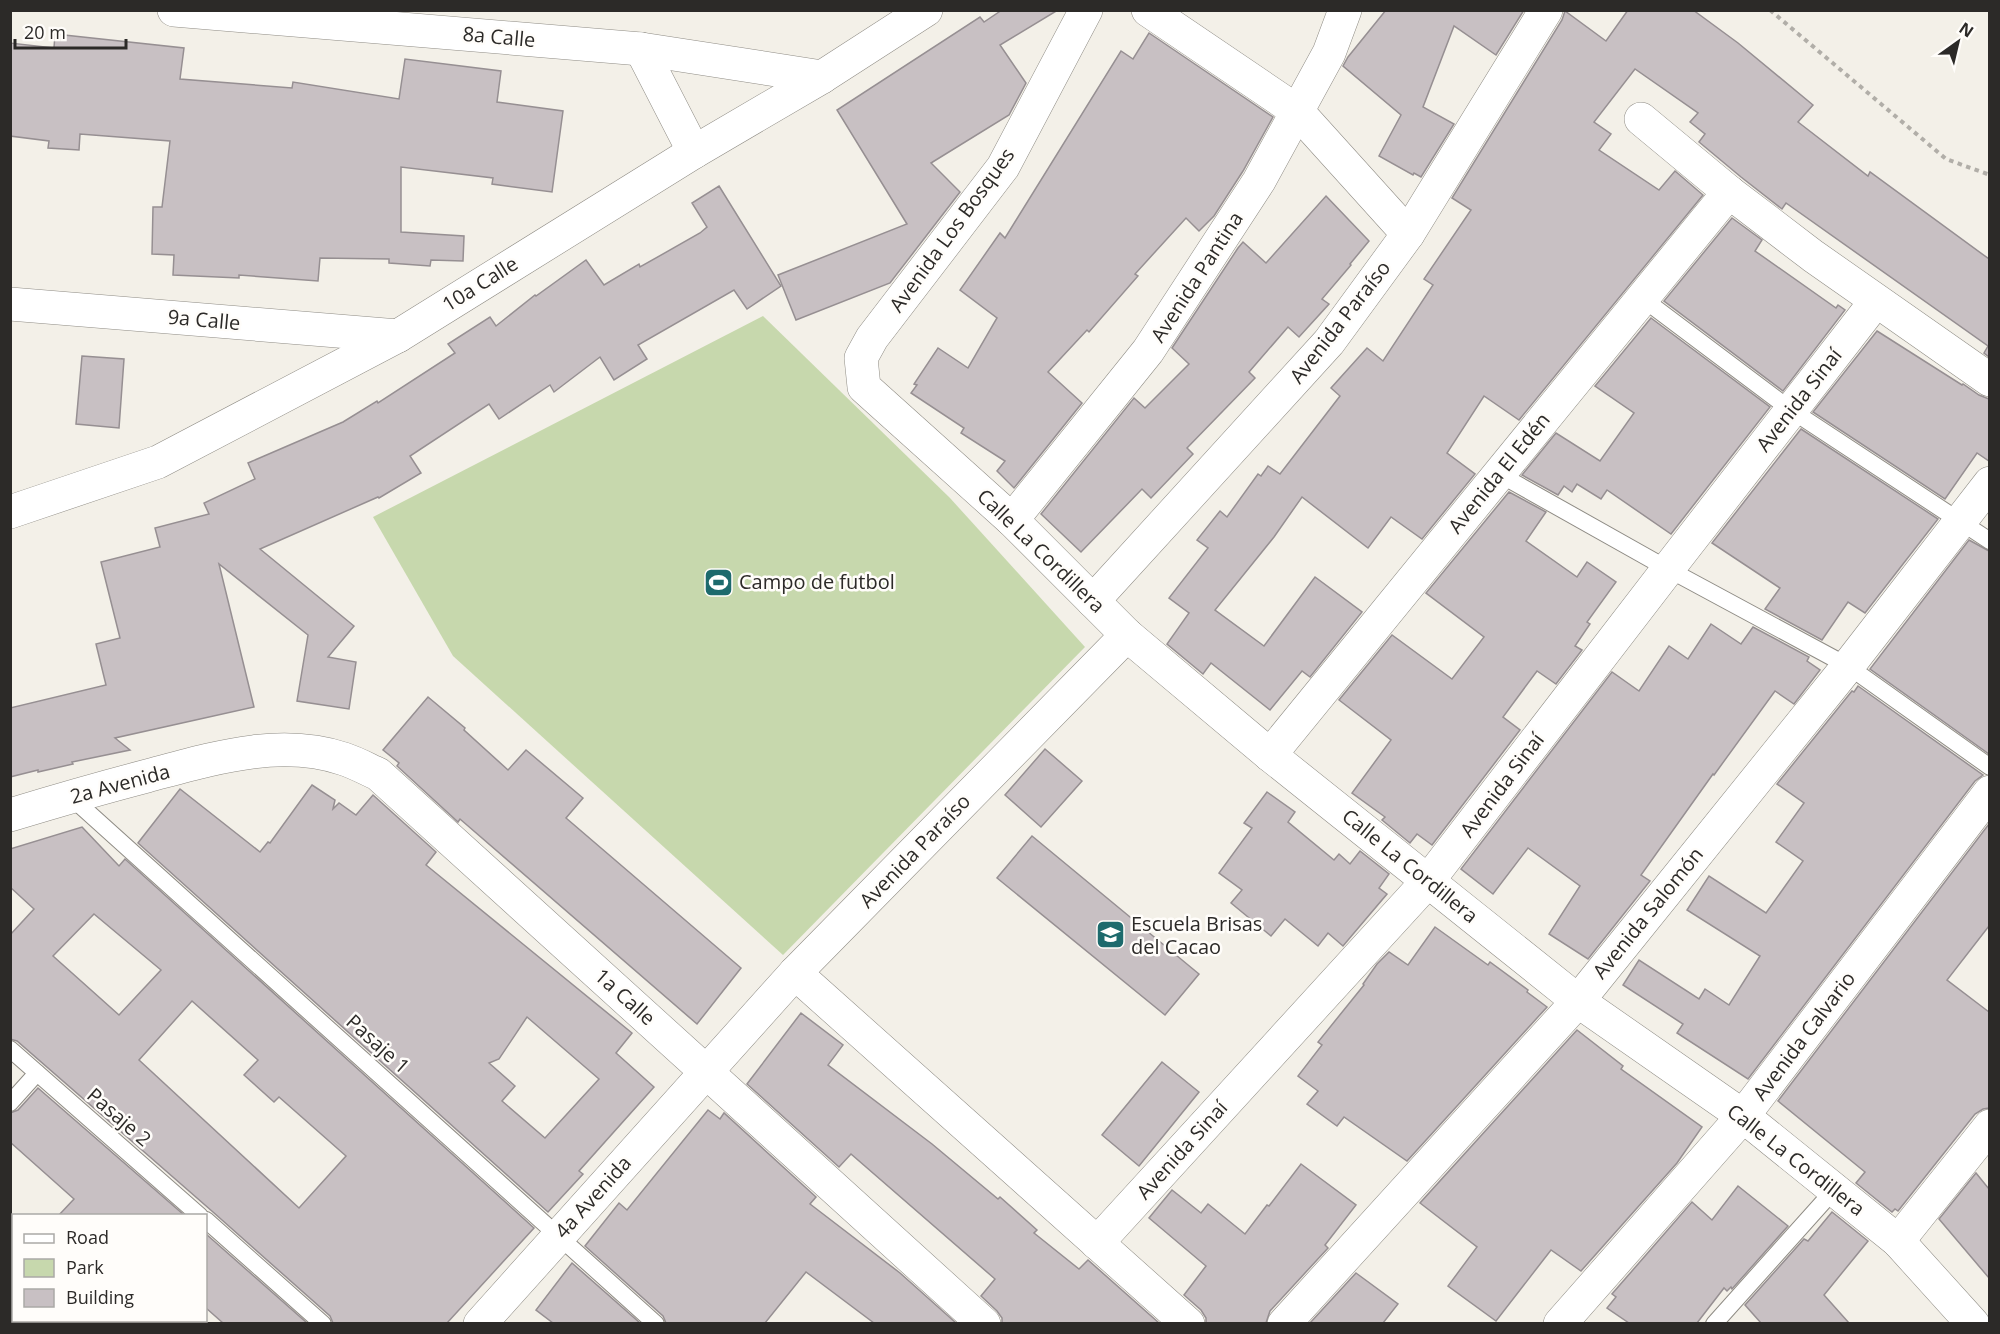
<svg xmlns="http://www.w3.org/2000/svg" width="2000" height="1334" font-family="'Open Sans',sans-serif">
	<rect width="100%" height="100%" fill="#f3f0e8"/>
	<polygon fill="#c7d8ad" points="763,316 950,498 1085,647 783,955 453,656 373,517"/>
	<g fill="#c8c0c3" stroke="#968f92" stroke-width="1.5" fill-rule="evenodd">
		<polygon points="1002,10 1058,10 1000,45 1026,83 1009,115 931,163 960,192 890,283 796,320 778,275 907,224 837,110 980,17 984,22"/>
		<polygon points="1386,10 1524,10 1496,55 1454,26 1423,107 1454,124 1421,177 1414,173 1413,175 1379,156 1401,115 1343,66 1348,57"/>
		<polygon points="1628,10 1693,10 1738,43 1813,105 1798,122 1868,176 1870,172 1989,259 1989,357 1984,353 1988,346 1786,203 1782,209 1741,177 1699,142 1705,134 1690,122 1698,113 1635,69 1594,122 1611,134 1599,150 1659,190 1675,171 1703,195 1519,420 1484,396 1447,453 1475,474 1422,539 1391,517 1368,548 1302,497 1274,537 1215,610 1264,646 1315,577 1362,612 1310,677 1302,671 1270,710 1211,663 1203,674 1167,644 1189,613 1169,598 1208,548 1197,540 1220,511 1227,517 1258,474 1261,476 1268,466 1280,474 1340,396 1331,388 1367,348 1383,361 1433,285 1424,279 1471,210 1452,198 1562,20 1565,11 1606,41"/>
		<polygon points="1149,33 1273,117 1243,171 1214,216 1199,231 1186,218 1135,274 1138,276 1089,332 1087,330 1048,372 1082,403 1014,488 997,471 1005,461 961,433 964,428 911,393 917,385 914,384 938,348 968,368 997,318 960,290 1000,233 1005,238 1121,51 1133,59"/>
		<polygon points="55,34 184,48 180,79 292,88 293,82 399,99 405,59 501,71 497,102 563,111 552,192 492,184 493,178 401,167 401,232 464,236 463,261 431,260 430,266 389,263 389,259 320,258 318,281 239,275 239,278 173,275 174,255 152,254 153,207 162,207 170,141 80,134 79,150 48,148 49,141 10,136 10,43 54,48"/>
		<polygon points="719,186 781,286 747,309 734,290 638,345 647,359 614,380 600,357 554,392 550,385 499,419 489,404 410,456 421,473 379,498 378,497 260,549 354,626 328,657 356,662 349,709 297,701 308,635 219,564 254,707 115,738 130,750 72,762 73,764 38,772 38,770 10,777 10,708 106,685 96,644 120,638 101,562 160,547 155,528 209,514 204,503 255,479 248,463 343,422 377,401 378,403 455,353 448,344 490,317 496,326 535,295 536,296 586,260 604,285 639,264 640,267 700,233 707,227 692,203"/>
		<polygon points="1326,196 1369,241 1350,264 1351,265 1322,299 1329,304 1299,337 1288,327 1249,372 1255,378 1187,448 1193,454 1151,498 1142,489 1081,552 1041,514 1134,398 1145,408 1189,364 1172,348 1238,248 1243,242 1266,263"/>
		<polygon points="1732,218 1762,240 1755,251 1836,308 1838,305 1845,310 1783,391 1664,301"/>
		<polygon points="1651,318 1770,407 1671,534 1607,490 1601,499 1577,484 1572,492 1564,486 1558,495 1522,475 1556,433 1600,461 1634,413 1595,386"/>
		<polygon points="1877,331 1962,385 1963,384 1979,395 1989,399 1989,461 1977,453 1945,499 1813,412"/>
		<polygon points="82,356 124,359 119,428 76,424"/>
		<polygon points="1801,429 1938,519 1865,613 1848,602 1822,640 1765,609 1780,588 1712,543"/>
		<polygon points="1509,492 1546,512 1526,541 1577,577 1587,562 1616,582 1587,622 1590,624 1575,646 1582,650 1556,684 1537,671 1503,717 1520,730 1432,845 1417,834 1410,843 1382,820 1385,817 1352,793 1391,740 1339,700 1392,635 1452,679 1484,637 1426,593"/>
		<polygon points="1969,540 1989,551 1989,754 1870,669"/>
		<polygon points="1711,624 1741,644 1753,627 1809,657 1807,661 1820,670 1794,704 1775,691 1714,775 1713,774 1641,875 1650,881 1588,959 1549,934 1580,886 1528,848 1493,894 1461,869 1612,672 1639,691 1669,646 1688,659"/>
		<polygon points="1858,686 1983,775 1975,781 1748,1079 1677,1033 1683,1024 1623,985 1639,960 1699,999 1705,989 1729,1005 1760,956 1687,910 1709,876 1766,913 1803,861 1776,842 1804,803 1777,784 1852,691 1854,692"/>
		<polygon points="428,697 465,728 464,730 508,770 526,750 583,798 566,818 741,968 697,1024 460,819 458,822 397,766 399,763 383,750"/>
		<polygon points="1045,749 1082,781 1041,827 1005,795"/>
		<path d="M312 785 335 800 333 809 339 803 356 815 373 795 436 852 426 865 632 1033 616 1053 654 1087 579 1171 583 1174 548 1212 138 843 180 789 260 852 268 842 270 843ZM527 1017 599 1079 545 1138 502 1101 515 1086 489 1063 499 1059Z"/>
		<polygon points="1267,792 1295,812 1288,822 1334,860 1339,854 1350,864 1360,851 1389,874 1379,888 1387,894 1343,946 1328,933 1318,946 1285,919 1271,936 1231,903 1242,890 1219,873 1252,828 1244,823"/>
		<polygon points="1989,824 1989,926 1947,980 1989,1012 1989,1108 1983,1109 1975,1114 1898,1211 1895,1209 1892,1212 1856,1183 1865,1172 1778,1101"/>
		<path d="M82 827 119 866 125 859 534 1228 447 1323H333L330 1316 213 1212 17 1041 10 1039V935L34 909 10 887V849ZM94 914 161 970 119 1015 53 956ZM192 1001 258 1060 244 1075 274 1102 279 1097 346 1156 299 1208 139 1060Z"/>
		<polygon points="1032,836 1199,974 1165,1015 997,878"/>
		<polygon points="1435,927 1488,965 1490,962 1528,990 1527,992 1547,1007 1407,1161 1344,1117 1337,1126 1307,1104 1318,1091 1298,1076 1322,1045 1318,1042 1364,985 1363,984 1377,964 1389,952 1408,965"/>
		<polygon points="801,1013 843,1045 828,1065 932,1144 998,1199 1000,1197 1037,1230 1034,1233 1079,1269 1088,1260 1159,1323 1002,1323 1002,1318 997,1311 981,1296 995,1279 851,1154 839,1167 747,1084"/>
		<polygon points="1577,1030 1623,1066 1621,1069 1702,1127 1677,1163 1581,1271 1551,1250 1496,1321 1448,1286 1477,1247 1420,1203"/>
		<polygon points="1162,1062 1199,1092 1139,1166 1102,1135"/>
		<polygon points="38,1088 184,1215 59,1215 74,1199 10,1142 10,1113 18,1110"/>
		<polygon points="708,1110 720,1119 724,1113 816,1197 810,1204 900,1273 956,1323 874,1323 806,1272 765,1323 666,1323 663,1316 585,1246 619,1203 627,1210"/>
		<polygon points="1301,1164 1356,1205 1325,1245 1328,1248 1270,1311 1266,1323 1206,1323 1206,1318 1201,1310 1184,1295 1206,1266 1149,1218 1172,1190 1201,1213 1208,1204 1245,1234 1267,1205 1269,1206"/>
		<polygon points="1976,1173 1989,1189 1989,1278 1939,1219"/>
		<polygon points="1738,1186 1788,1226 1732,1289 1731,1287 1727,1291 1724,1288 1697,1323 1629,1323 1607,1308 1616,1297 1612,1294 1692,1202 1712,1220"/>
		<polygon points="1832,1212 1868,1241 1824,1295 1849,1323 1761,1323 1745,1305 1804,1239 1808,1241"/>
		<polygon points="206,1234 307,1323 223,1323 206,1308"/>
		<polygon points="572,1263 640,1323 553,1323 536,1310"/>
		<polygon points="1356,1273 1398,1304 1383,1323 1310,1323"/>
	</g>
	<g fill="none" stroke-linecap="round" stroke-linejoin="round">
		<defs>
			<g id="service">
				<polyline points="1642,298 1791,410 1990,541"/>
				<polyline points="1499,474 1668,569 1848,666 1990,767"/>
				<polyline points="71,797 656,1324"/>
				<polyline points="10,1049 200,1216"/>
				<polyline points="10,1103 37,1073"/>
				<polyline points="206,1220 323,1324"/>
				<polyline points="20,1320 23,1324"/>
				<polyline points="1714,1324 1834,1190"/>
			</g>
			<g id="minor">
				<polyline points="174,10 641,49 822,77"/>
				<polyline points="1086,10 1003,167 872,338 861,358 864,387 1012,520 1127,635 1270,755 1578,1001 1743,1116 1898,1241 1973,1324"/>
				<polyline points="1148,10 1297,111 1408,234"/>
				<polyline points="641,49 694,152"/>
				<polyline points="1641,119 1729,192 1813,256 1990,380"/>
				<polyline points="10,304 398,336"/>
				<polyline points="10,512 158,462 398,336 694,152 822,77 926,10"/>
				<polyline points="1012,520 1148,351 1259,181 1329,53 1345,10"/>
				<polyline points="1093,601 1329,342 1408,234 1546,10"/>
				<polyline points="1270,755 1729,192"/>
				<path d="M10 815C56 801 101 788 147 776 211 759 279 737 344 759 356 763 367 769 378 774L984 1324"/>
				<polyline points="795,973 1188,1324"/>
				<polyline points="1898,1241 1990,1126"/>
				<polyline points="1097,1243 1428,881 1668,569 1876,301"/>
				<polyline points="480,1324 795,973 1127,635"/>
				<polyline points="1284,1324 1578,1001 1848,666 1990,483"/>
				<polyline points="1560,1324 1743,1116 1990,792"/>
			</g>
		</defs>
		<use href="#service" stroke="#8f8c85" stroke-width="18"/>
		<use href="#minor" stroke="#8f8c85" stroke-width="34"/>
		<polyline stroke="#b1aea8" stroke-width="4" stroke-dasharray="4.5 4.5" stroke-linecap="butt" points="1770,10 1946,159 1990,175"/>
		<use href="#service" stroke="#fff" stroke-width="16"/>
		<use href="#minor" stroke="#fff" stroke-width="33"/>
	</g>
	<defs>
		<symbol id="stadium-square" viewBox="-11 -11 22 22"><rect x="-9" y="-9" width="18" height="18" rx="4" fill="#1d6a6d" stroke="#fffdfa"/><path d="M0-5a6.5 5 0 1 0 0 10a6.5 5 0 1 0 0-10ZM-3.5-1.8h7v3.6h-7Z" fill="#fff"/></symbol>
		<symbol id="school-square" viewBox="-11 -11 22 22"><rect x="-9" y="-9" width="18" height="18" rx="4" fill="#1d6a6d" stroke="#fffdfa"/><path d="M0-5L7-2L0 1L-7-2ZM-4 1L0 2.5L4 1V4Q0 6-4 4Z" fill="#fff"/></symbol>
	</defs>
	<g fill-rule="evenodd">
		<use href="#stadium-square" x="702" y="566" width="33" height="33"/>
		<use href="#school-square" x="1094" y="918" width="33" height="33"/>
	</g>
	<g text-anchor="middle" stroke-width="5" stroke-linejoin="round" paint-order="stroke">
		<g font-size="20" fill="#2c2a28" stroke="#fffdfa">
			<text transform="translate(499 37) rotate(5)" y="7">8a Calle</text>
			<text transform="translate(952 230) rotate(-54)" y="7">Avenida Los Bosques</text>
			<text transform="translate(1197 277) rotate(-57)" y="7">Avenida Pantina</text>
			<text transform="translate(480 284) rotate(-32)" y="7">10a Calle</text>
			<text transform="translate(204 320) rotate(5)" y="7">9a Calle</text>
			<text transform="translate(1340 322) rotate(-52)" y="7">Avenida Paraíso</text>
			<text transform="translate(1799 400) rotate(-52)" y="7">Avenida Sinaí</text>
			<text transform="translate(1499 473) rotate(-51)" y="7">Avenida El Edén</text>
			<text transform="translate(1041 551) rotate(44)" y="7">Calle La Cordillera</text>
			<text transform="translate(120 784) rotate(-15)" y="7">2a Avenida</text>
			<text transform="translate(1502 785) rotate(-53)" y="7">Avenida Sinaí</text>
			<text transform="translate(915 851) rotate(-46)" y="7">Avenida Paraíso</text>
			<text transform="translate(1410 866) rotate(39)" y="7">Calle La Cordillera</text>
			<text transform="translate(1648 913) rotate(-51)" y="7">Avenida Salomón</text>
			<text transform="translate(625 997) rotate(42)" y="7">1a Calle</text>
			<text transform="translate(1804 1036) rotate(-53)" y="7">Avenida Calvario</text>
			<text transform="translate(378 1044) rotate(42)" y="7">Pasaje 1</text>
			<text transform="translate(119 1117) rotate(41)" y="7">Pasaje 2</text>
			<text transform="translate(1182 1150) rotate(-48)" y="7">Avenida Sinaí</text>
			<text transform="translate(1796 1160) rotate(38)" y="7">Calle La Cordillera</text>
			<text transform="translate(593 1197) rotate(-48)" y="7">4a Avenida</text>
		</g>
		<g font-size="20" fill="#2c2a28" stroke="#fffdfa" text-anchor="start">
			<text x="739" y="589">Campo de futbol</text>
			<text x="1131" y="931">Escuela Brisas<tspan x="1131" dy="23">del Cacao</tspan></text>
		</g>
	</g>
	<rect width="2000" height="1334" fill="none" stroke="#2c2a28" stroke-width="24"/>
	<rect x="12" y="1214" width="195" height="108" fill="#fffdfa" stroke="#aba9a6" stroke-width="1.5"/>
	<rect x="24" y="1234" width="30" height="9" fill="#ffffff" stroke="#aba9a6" stroke-width="1.5"/>
	<text x="66" y="1244" font-size="18" fill="#2c2a28">Road</text>
	<rect x="24" y="1259" width="30" height="18" fill="#c7d8ad" stroke="#aba9a6" stroke-width="1.5"/>
	<text x="66" y="1274" font-size="18" fill="#2c2a28">Park</text>
	<rect x="24" y="1289" width="30" height="18" fill="#c8c0c3" stroke="#aba9a6" stroke-width="1.5"/>
	<text x="66" y="1304" font-size="18" fill="#2c2a28">Building</text>
	<g transform="translate(1958 42) rotate(34)" stroke="#fffdfa" stroke-width="4.5" paint-order="stroke">
	<path d="M0-4.5L10 22L0 15L-10 22Z" fill="#2c2a28"/>
	<text y="-9" font-size="16" font-weight="bold" text-anchor="middle" fill="#2c2a28">N</text>
	</g>
	<path d="M15 39v9h111v-9" fill="none" stroke="#2c2a28" stroke-width="3"/>
	<text x="24" y="39" font-size="18" fill="#2c2a28" stroke="#fffdfa" stroke-width="4.5" paint-order="stroke">20 m</text>
</svg>
